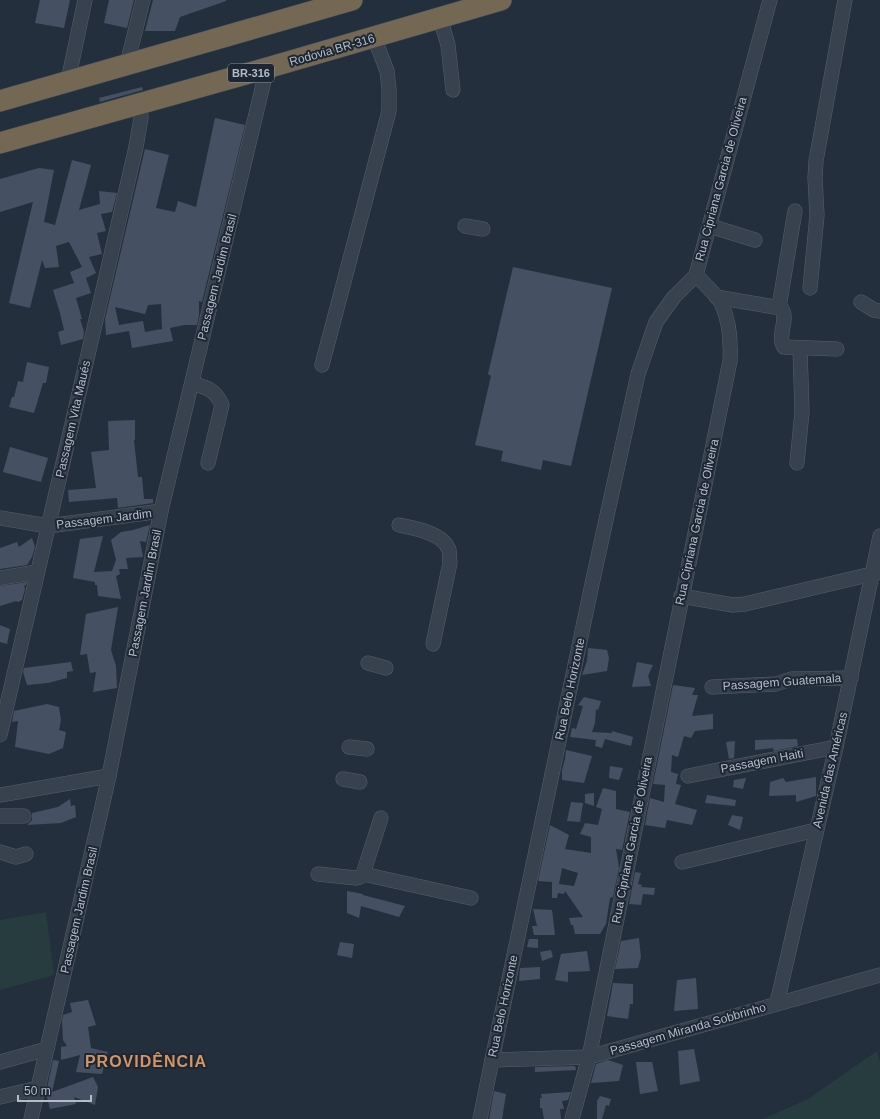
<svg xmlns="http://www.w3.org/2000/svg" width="880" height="1119" font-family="Helvetica,sans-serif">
	<rect width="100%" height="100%" fill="#242f3e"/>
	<g fill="#263c3f">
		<polygon points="46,912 54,975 0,990 0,920"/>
		<polygon points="877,1051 880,1062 880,1119 763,1119 808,1099"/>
	</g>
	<g fill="#455162" fill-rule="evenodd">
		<polygon points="40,0 70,0 64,28 35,23"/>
		<polygon points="109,0 134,0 127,28 104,23"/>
		<polygon points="153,0 226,0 226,1 180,17 175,31 145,31"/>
		<polygon points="142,87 143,90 100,102 99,98"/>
		<path d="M215 118 245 125 202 302 199 301V315L197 325H184L170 328 173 341 132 348 129 331 106 335 105 319 145 149 169 155 156 208 175 212 178 201 196 207ZM161 304 162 329 145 332 143 321 119 325 115 307 145 314 148 305Z"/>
		<polygon points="72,160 91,165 79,210 100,204 99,191 117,193 112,212 101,214 106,231 97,233 102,254 89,257 96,273 86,278 91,293 76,298 82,319 80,319 84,332 83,339 61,345 58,332 64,330 60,313 53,290 74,283 70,272 82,267 69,242 56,246 59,267 45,268 42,260 30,308 9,303 33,202 0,212 0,179 39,168 54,170 44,222 55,225"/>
		<polygon points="513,267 612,288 571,466 543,460 541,470 501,461 503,451 475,445 491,376 488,374"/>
		<polygon points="27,362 49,367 46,383 43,383 34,413 9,407 12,397 14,397 18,381 23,382"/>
		<polygon points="135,420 135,440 134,440 138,477 142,477 144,499 153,499 153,503 118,508 117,498 69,502 68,490 96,488 91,452 109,450 108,421"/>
		<polygon points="10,447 48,458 41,482 3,472"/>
		<polygon points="150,525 146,542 140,541 143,557 126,558 128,569 119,569 120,574 116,576 121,599 98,596 97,585 95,585 95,582 73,578 80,539 103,536 94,572 112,571 116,560 111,540 121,532 133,530"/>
		<polygon points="32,538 35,547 32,557 27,565 0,569 0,548 17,542 19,547"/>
		<polygon points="27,582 26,585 24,586 25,589 22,600 18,602 16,601 0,606 0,586"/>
		<polygon points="118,607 111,650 116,666 117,688 93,692 96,672 90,673 87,654 80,655 86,614"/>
		<polygon points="0,625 10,629 7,644 0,642"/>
		<polygon points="588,648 607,650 609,658 607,671 582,675 587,661"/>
		<polygon points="71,662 73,671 67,672 67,678 48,683 27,685 23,672 24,668"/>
		<polygon points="637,662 653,665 648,676 651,686 632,687"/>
		<polygon points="673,685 695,688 692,695 698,695 692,716 713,714 713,729 695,731 691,738 684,736 678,757 672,755 671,772 678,774 676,784 681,785 675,804 697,810 692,825 667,820 665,828 645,825 650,798 664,802 665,785 653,784"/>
		<polygon points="584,697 601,701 598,710 596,709 595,723 592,732 612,733 612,731 633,737 631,746 605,739 602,748 595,746 596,740 570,737 572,728 576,729 583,706 578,705"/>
		<polygon points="47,704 59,707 61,720 59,730 66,732 63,748 49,754 15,747 18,721 12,722 14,711"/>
		<polygon points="797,739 798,746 774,751 773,748 755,750 755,740"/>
		<polygon points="735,741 734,758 729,759 726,742"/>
		<polygon points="566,750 592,756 584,783 562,780 562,770 565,759"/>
		<polygon points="610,766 623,768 619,780 609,778"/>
		<polygon points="816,777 816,796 796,802 796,795 769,796 770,782 783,778 786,782"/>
		<polygon points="746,778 743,789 733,787 734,780"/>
		<path d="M603 788 616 791V809L630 812 622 850 616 849 619 868 613 897 610 898 606 924 600 934H575L573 925H571L569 918 583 917 565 891 564 894 558 893 557 898H552V882L538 881 550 825 569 835 565 849 591 853V837L580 834 585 823 598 825 602 809 596 807ZM562 868 578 873 574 886 559 884Z"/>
		<polygon points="594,793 594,806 585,803 585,794"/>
		<polygon points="707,795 736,800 735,806 705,803"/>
		<polygon points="70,799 71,806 75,805 76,817 61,823 27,825 32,820 32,813 58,807"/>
		<polygon points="571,802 583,803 580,822 567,821"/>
		<polygon points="732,815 743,817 740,830 728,825"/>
		<polygon points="635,872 641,873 638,884 642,885 641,887 655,888 654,895 643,894 641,905 629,904"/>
		<polygon points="347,891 363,894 363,895 405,906 399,917 361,906 359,918 347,913"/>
		<polygon points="533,909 552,910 555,935 534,935 532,926 537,926"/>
		<polygon points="639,938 641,957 638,968 615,969 621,941"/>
		<polygon points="529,939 538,939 538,948 527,947"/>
		<polygon points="340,942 354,944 352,958 337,955"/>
		<polygon points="551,950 553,957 542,961 540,952"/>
		<polygon points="587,951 590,971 568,972 568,982 555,980 561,954"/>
		<polygon points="540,967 540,979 519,981 520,968"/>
		<polygon points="696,978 698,1009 674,1011 677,980"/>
		<polygon points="613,983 633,984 633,1004 630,1004 628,1019 607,1016"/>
		<polygon points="88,1000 96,1025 88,1027 91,1048 108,1052 102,1074 76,1072 80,1055 61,1060 61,1047 67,1046 63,1040 62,1021 63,1015 72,1012 70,1003"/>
		<polygon points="694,1049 700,1081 680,1085 678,1051"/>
		<polygon points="53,1060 59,1061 52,1092 93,1077 98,1087 95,1105 74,1097 76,1104 50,1109 46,1093"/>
		<polygon points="608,1060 623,1065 619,1081 591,1083 596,1064"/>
		<polygon points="636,1062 652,1062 658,1091 640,1094"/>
		<polygon points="575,1066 576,1070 535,1072 535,1067"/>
		<polygon points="494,1091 506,1094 502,1119 489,1119"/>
		<polygon points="571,1092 568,1100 562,1101 564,1109 560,1109 561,1119 544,1119 542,1108 540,1108 540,1098 542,1098 541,1094"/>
		<polygon points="600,1096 611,1099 609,1106 606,1105 602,1119 597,1119 597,1101"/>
	</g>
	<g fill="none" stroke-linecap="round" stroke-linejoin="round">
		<defs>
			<g id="minor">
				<polyline points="440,18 448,45 453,90"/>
				<polyline points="127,64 143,0"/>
				<polyline points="68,81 85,0"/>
				<polyline points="465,226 483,229"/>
				<polyline points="710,226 755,240"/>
				<polyline points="696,275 770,0"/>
				<polyline points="810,288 817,215 815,178 816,161 845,0"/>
				<path d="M716 297 781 308C790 318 776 336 784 347L837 349"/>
				<polyline points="861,302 874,310 880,311"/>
				<polyline points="779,307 795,211"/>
				<polyline points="322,365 389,111 389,89 387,71 374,37"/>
				<path d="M192 383C207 388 215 389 222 405L208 463"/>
				<polyline points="797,463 802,412 800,348"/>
				<polyline points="0,518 48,526 161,511"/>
				<path d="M399 525C414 528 443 533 449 550 450 554 449 559 450 563L433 644"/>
				<polyline points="0,578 37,572"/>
				<polyline points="681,596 733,605 745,604 880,572"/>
				<polyline points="368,663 386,668"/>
				<polyline points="712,687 776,684 791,679 851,678"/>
				<polyline points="0,735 136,147 141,118 140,104"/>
				<polyline points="349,747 367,749"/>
				<polyline points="688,776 836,747"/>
				<polyline points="343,779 360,782"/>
				<polyline points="0,795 109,776"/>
				<polyline points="0,816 24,816"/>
				<polyline points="0,852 16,857 26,854"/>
				<polyline points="682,862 816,830"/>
				<polyline points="318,874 356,878 360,877 363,874 381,818"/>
				<polyline points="363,874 471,898"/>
				<polyline points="777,1003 836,747 880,536"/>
				<polyline points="492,1060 589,1057 880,975"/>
				<polyline points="0,1062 47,1049"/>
				<polyline points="0,1097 38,1088"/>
				<polyline points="31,1119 109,776 161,511 267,68"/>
				<polyline points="480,1119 492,1060 592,584 638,374 656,322 674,297 696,275"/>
				<path d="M572 1119 589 1057 730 361C731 342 730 321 721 303 715 293 704 284 696 275"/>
			</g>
			<g id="highway">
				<polyline points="0,101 352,0"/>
				<polyline points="0,143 267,68 501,0"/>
			</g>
		</defs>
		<use href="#minor" stroke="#565f6c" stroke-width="15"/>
		<use href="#highway" stroke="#434c59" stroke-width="22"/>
		<use href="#minor" stroke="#38414e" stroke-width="14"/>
		<use href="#highway" stroke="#746855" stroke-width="21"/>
	</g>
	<g text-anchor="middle" stroke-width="4" stroke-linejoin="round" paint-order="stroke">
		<rect fill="#1d2633" stroke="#878f9c" stroke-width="1" x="228" y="64" width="46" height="18" rx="3"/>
		<g font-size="11" font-weight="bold" fill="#b4bcc9">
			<text x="251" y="77">BR-316</text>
		</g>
		<g font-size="12" fill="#b4bcc9" stroke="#1d2633">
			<text transform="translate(332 50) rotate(-16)" y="4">Rodovia BR-316</text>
			<text transform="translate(721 179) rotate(-75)" y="4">Rua Cipriana Garcia de Oliveira</text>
			<text transform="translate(217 277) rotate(-76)" y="4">Passagem Jardim Brasil</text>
			<text transform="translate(73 419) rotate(-77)" y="4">Passagem Vita Maués</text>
			<text transform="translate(104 519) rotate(-7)" y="4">Passagem Jardim</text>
			<text transform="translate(697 522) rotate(-78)" y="4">Rua Cipriana Garcia de Oliveira</text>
			<text transform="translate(145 593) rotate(-79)" y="4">Passagem Jardim Brasil</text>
			<text transform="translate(782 682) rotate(-4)" y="4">Passagem Guatemala</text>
			<text transform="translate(570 689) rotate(-78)" y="4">Rua Belo Horizonte</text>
			<text transform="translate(762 761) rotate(-11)" y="4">Passagem Haiti</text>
			<text transform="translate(830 770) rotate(-77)" y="4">Avenida das Américas</text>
			<text transform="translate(632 840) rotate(-79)" y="4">Rua Cipriana Garcia de Oliveira</text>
			<text transform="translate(79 910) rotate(-77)" y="4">Passagem Jardim Brasil</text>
			<text transform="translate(503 1006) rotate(-78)" y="4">Rua Belo Horizonte</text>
			<text transform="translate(688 1029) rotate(-16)" y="4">Passagem Miranda Sobbrinho</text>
		</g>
		<g font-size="16" font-weight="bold" letter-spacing="1" fill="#d59563" stroke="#1d2633">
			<text x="146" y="1067">PROVIDÊNCIA</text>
		</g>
	</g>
	<path d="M18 1095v6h73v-6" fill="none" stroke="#b4bcc9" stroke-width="2"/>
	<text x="24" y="1095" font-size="12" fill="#b4bcc9" stroke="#1d2633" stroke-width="3" paint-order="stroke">50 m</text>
</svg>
